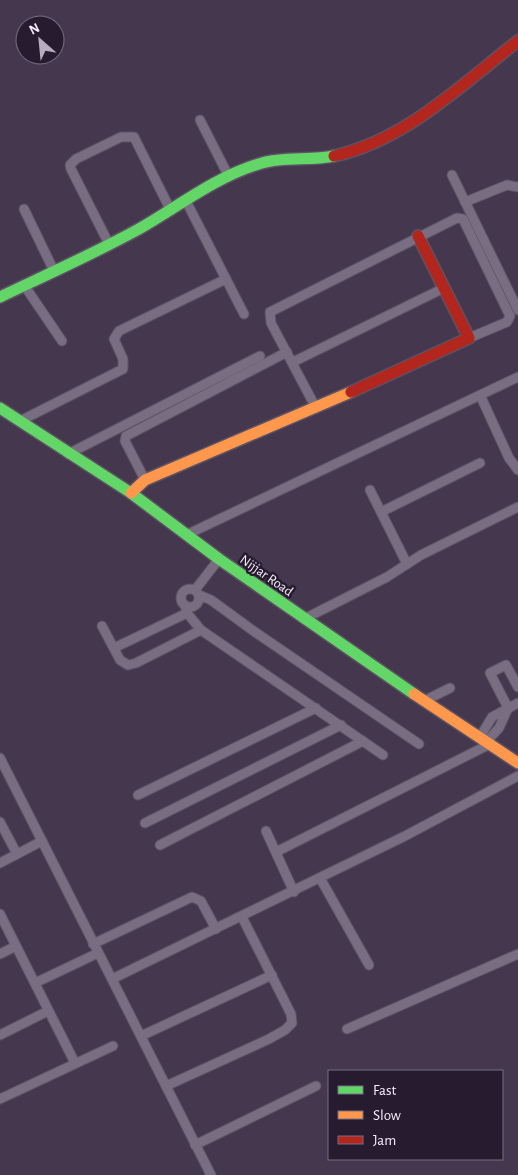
<svg xmlns="http://www.w3.org/2000/svg" width="518" height="1175" font-family="'Alegreya Sans',sans-serif">
	<rect width="100%" height="100%" fill="#45374e"/>
	<g fill="none" stroke-linecap="round" stroke-linejoin="round">
		<defs>
			<g id="street">
				<polyline points="200,120 229,177"/>
				<polyline points="452,175 518,310"/>
				<polyline points="186,201 244,314"/>
				<polyline points="465,202 507,185 518,187"/>
				<polyline points="24,209 54,271"/>
				<polyline points="109,244 71,169 70,165 76,159 121,137 134,137 170,209"/>
				<polyline points="24,285 62,341"/>
				<polyline points="293,362 444,288"/>
				<polyline points="480,395 509,458 518,470"/>
				<polyline points="316,408 271,323 270,312 457,218 463,219 510,316 507,322 469,338"/>
				<polyline points="20,421 123,369 123,359 114,339 119,331 226,279"/>
				<polyline points="68,454 260,356"/>
				<polyline points="145,480 125,441 126,436 287,352"/>
				<polyline points="370,490 407,564"/>
				<polyline points="381,512 480,463"/>
				<polyline points="186,535 518,377"/>
				<circle cx="190" cy="598" r="9"/>
				<polyline points="195,590 219,559"/>
				<polyline points="199,595 211,600 255,632 419,744"/>
				<polyline points="185,605 187,613 201,630 383,755"/>
				<polyline points="304,619 387,577 421,555 518,507"/>
				<polyline points="102,626 120,660 128,665 136,663 201,630"/>
				<polyline points="114,648 187,613"/>
				<polyline points="424,701 450,688"/>
				<polyline points="480,737 492,717 518,703"/>
				<polyline points="487,741 499,728 508,708 490,673 506,665 518,687"/>
				<polyline points="0,758 211,1175"/>
				<polyline points="138,795 316,708"/>
				<polyline points="0,822 17,854"/>
				<polyline points="145,823 341,725"/>
				<polyline points="266,831 294,892"/>
				<polyline points="160,845 363,741"/>
				<polyline points="276,852 490,744"/>
				<polyline points="0,863 42,841"/>
				<polyline points="320,878 369,965"/>
				<polyline points="0,914 75,1063"/>
				<polyline points="93,944 192,897 201,901 216,929"/>
				<polyline points="0,954 16,946"/>
				<polyline points="112,979 405,836 518,776"/>
				<polyline points="35,983 98,953"/>
				<polyline points="347,1029 518,954"/>
				<polyline points="0,1035 48,1011"/>
				<polyline points="141,1036 272,975"/>
				<polyline points="166,1086 269,1039 285,1030 292,1023 291,1014 242,917"/>
				<polyline points="0,1099 113,1046"/>
				<polyline points="195,1145 316,1086"/>
			</g>
			<g id="fast">
				<path d="M0 297C46 275 93 254 137 230 178 207 216 176 262 163 284 156 310 161 334 156"/>
				<polyline points="0,408 131,493 219,559 414,694"/>
			</g>
			<g id="slow">
				<polyline points="131,493 145,480 351,392"/>
				<polyline points="414,694 518,763"/>
			</g>
			<g id="jam">
				<path d="M334 156C406 140 461 85 518 41"/>
				<polyline points="351,392 469,338 418,236"/>
			</g>
		</defs>
		<use href="#street" stroke="#5c5263" stroke-width="11"/>
		<use href="#fast" stroke="#5c5263" stroke-width="14"/>
		<use href="#slow" stroke="#5c5263" stroke-width="14"/>
		<use href="#jam" stroke="#5c5263" stroke-width="14"/>
		<use href="#street" stroke="#796e81" stroke-width="9"/>
		<use href="#fast" stroke="#63d668" stroke-width="11"/>
		<use href="#slow" stroke="#ff974d" stroke-width="11"/>
		<use href="#jam" stroke="#b3261e" stroke-width="11"/>
	</g>
	<g text-anchor="middle" stroke-width="5" stroke-linejoin="round" paint-order="stroke">
		<g font-size="14" fill="#f5ecfc" stroke="#271c2f">
			<text transform="translate(267 575) rotate(35)" y="5">Nijjar Road</text>
		</g>
	</g>
	<rect x="328" y="1070" width="175" height="90" fill="#271c2f" stroke="#796f81"/>
	<rect x="338" y="1086" width="25" height="8" fill="#63d668" stroke="#796f81"/>
	<text x="373" y="1095" font-size="15" fill="#f5ecfc">Fast</text>
	<rect x="338" y="1111" width="25" height="8" fill="#ff974d" stroke="#796f81"/>
	<text x="373" y="1120" font-size="15" fill="#f5ecfc">Slow</text>
	<rect x="338" y="1136" width="25" height="8" fill="#b3261e" stroke="#796f81"/>
	<text x="373" y="1145" font-size="15" fill="#f5ecfc">Jam</text>
	<g transform="translate(40 40) rotate(333)"><circle r="24" fill="#271c2f" stroke="#796f81"/>
	<path d="M0-4L9 19L0 12L-9 19Z" fill="#b7adbf"/>
	<text y="-8" font-size="14" font-weight="bold" text-anchor="middle" fill="#f5ecfc">N</text>
	</g>
</svg>
